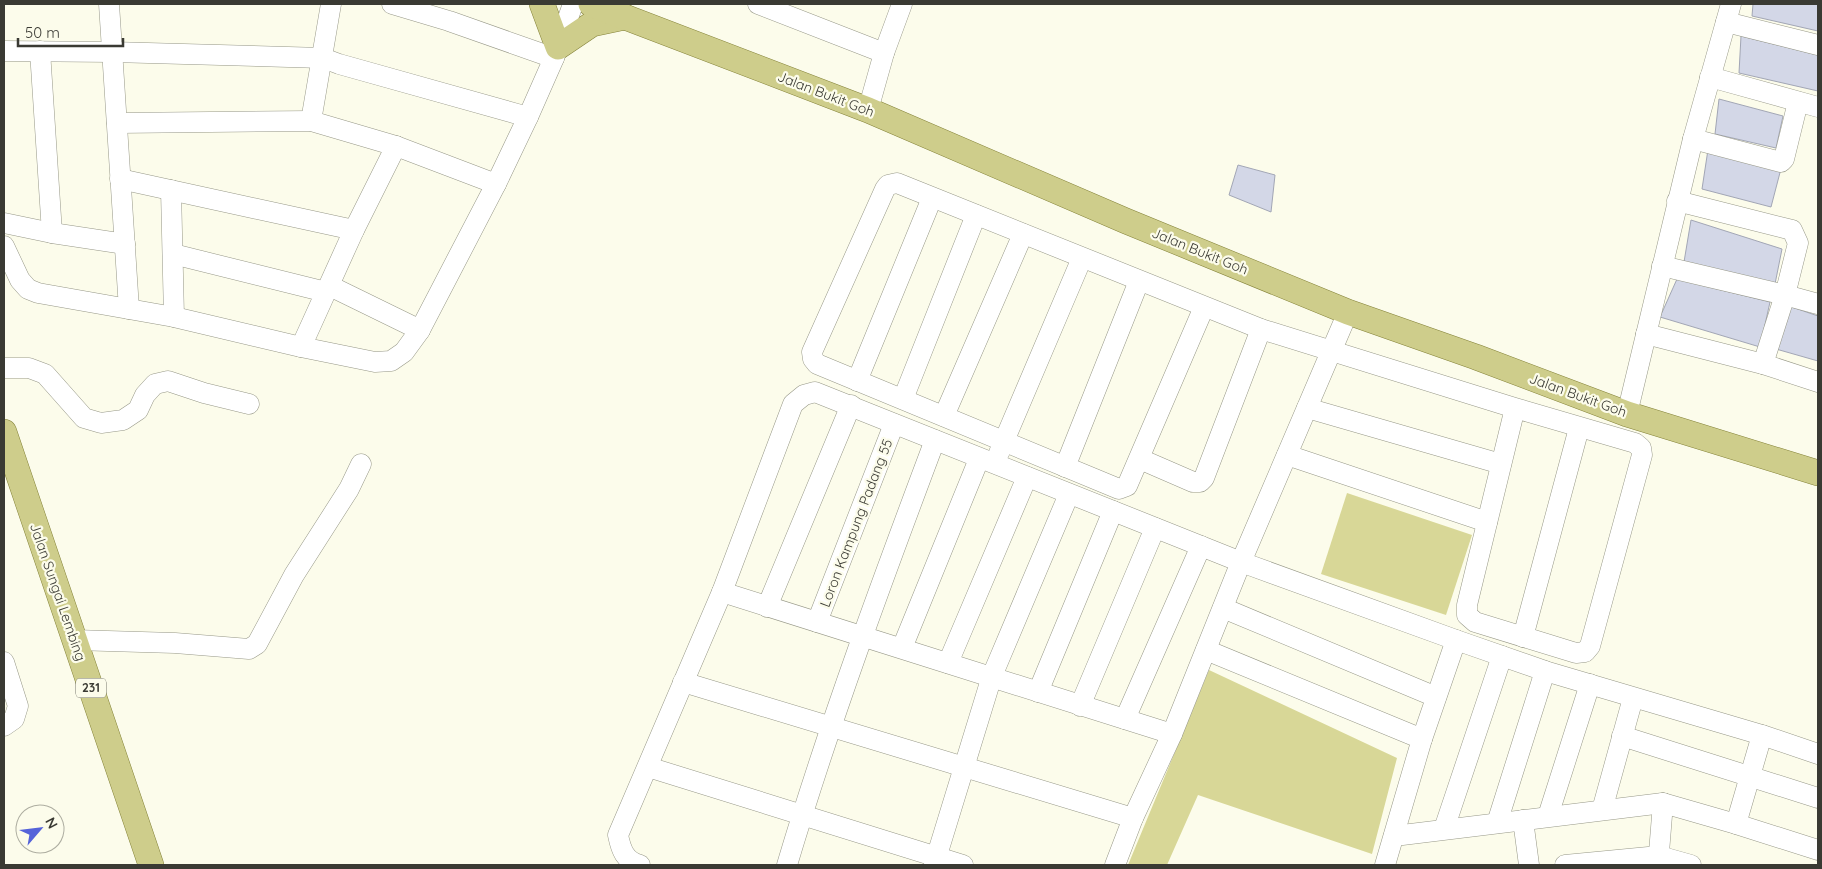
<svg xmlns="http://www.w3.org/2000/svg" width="1822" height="869" font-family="Quicksand,sans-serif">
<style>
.green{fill:#d8d797}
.building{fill:#d3d7e7;stroke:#a2a6b5}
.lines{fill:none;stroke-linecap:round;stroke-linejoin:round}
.minor-casing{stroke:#979888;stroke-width:21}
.major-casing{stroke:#85833a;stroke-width:26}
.minor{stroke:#fff;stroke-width:20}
.major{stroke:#cecd8b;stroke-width:25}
.labels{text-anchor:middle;stroke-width:4.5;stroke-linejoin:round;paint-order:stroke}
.shield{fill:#fcfceb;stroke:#74746a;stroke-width:1}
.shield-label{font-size:12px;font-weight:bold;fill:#3a3a33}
.street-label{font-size:14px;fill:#3a3a33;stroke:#fcfceb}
</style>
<rect width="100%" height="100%" fill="#fcfceb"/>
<g class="green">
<path d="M1347,493L1472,535L1446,615L1321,574Z"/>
<path d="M1209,670L1397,758L1372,854L1198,795L1167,865H1128Z"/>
</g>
<g class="building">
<path d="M1753,4H1818V31L1752,16Z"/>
<path d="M1741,36L1818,55V91L1739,73Z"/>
<path d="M1719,99L1783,116L1776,148L1715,134Z"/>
<path d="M1709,143L1783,161L1771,207L1702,189Z"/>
<path d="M1238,165L1275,175L1271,212L1229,195Z"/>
<path d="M1691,220L1782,249L1775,284L1684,262Z"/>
<path d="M1677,279L1770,302L1760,347L1660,317Z"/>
<path d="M1789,306L1818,316V361L1776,349Z"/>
</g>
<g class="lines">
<defs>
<g id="minor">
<path d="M109,4L129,309"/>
<path d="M392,4L449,21L554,58"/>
<path d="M758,4L884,53"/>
<path d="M1726,22L1818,45"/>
<path d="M4,51L112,52L323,58L339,64L528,117"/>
<path d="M40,51L52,233"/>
<path d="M1710,77L1818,107"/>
<path d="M868,110L884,53L902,4"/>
<path d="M311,121L331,4"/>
<path d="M117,123L311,121L396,146L496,184"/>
<path d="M1693,139L1781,162L1784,159L1798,102"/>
<path d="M120,179L354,230"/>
<path d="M171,190L174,317"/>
<path d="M1677,201L1792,230L1798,243L1785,295L1763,364"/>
<path d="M4,223L52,233L125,244"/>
<path d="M4,246L20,280L28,289L38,293L174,317L301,347L375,362L391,361L404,352L420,330L496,184L528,117L554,58L573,4"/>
<path d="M173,254L326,292"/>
<path d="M1662,266L1785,295L1818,304"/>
<path d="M330,286L420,330"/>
<path d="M1204,307L1127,486L1119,489L817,364L813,359L812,352L885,189L888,185L897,183L1261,329L1515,408L1635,443L1641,448L1642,455L1590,646L1585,652L1576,653L1475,622L1467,615V605L1515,408"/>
<path d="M1646,334L1763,364L1818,382"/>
<path d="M301,347L354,230L396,146"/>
<path d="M4,368H29L45,374L84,418L101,423L123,420L138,410L145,395L155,384L168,381L204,393L249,404"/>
<path d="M857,381L932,198"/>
<path d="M903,399L976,215"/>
<path d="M1307,408L1501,464"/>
<path d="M1627,414L1693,139L1731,4"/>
<path d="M944,416L1023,234"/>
<path d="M999,453L1082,258"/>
<path d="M1287,455L1487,522"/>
<path d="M1140,459L1193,482H1200L1204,478L1261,329"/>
<path d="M1065,467L1139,281"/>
<path d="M722,592L1172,734"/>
<path d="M767,607L851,405"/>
<path d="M1223,608L1436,697"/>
<path d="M817,622L894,424"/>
<path d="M1523,637L1579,428"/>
<path d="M74,640L175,643L249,649L257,644L294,575L349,489L361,464"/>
<path d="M902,648L979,459"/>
<path d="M1206,650L1422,739"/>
<path d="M4,662L18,706L14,719L4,726"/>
<path d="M948,663L1027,477"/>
<path d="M683,682L1133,818"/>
<path d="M1038,692L1113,511"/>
<path d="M1080,706L1155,528"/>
<path d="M1125,719L1201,546"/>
<path d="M1622,736L1818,798"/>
<path d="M648,767L963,865"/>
<path d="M1602,810L1633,698"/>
<path d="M1548,816L1590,684"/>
<path d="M1523,820L1529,865"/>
<path d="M1497,823L1545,671"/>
<path d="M1736,824L1762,735"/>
<path d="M1444,829L1502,656"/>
<path d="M1394,836L1663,803L1736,824L1818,850"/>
<path d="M640,865C625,861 621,850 618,835L722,592L793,404L804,395L815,392L1241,562L1456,640L1545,671L1762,735L1818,754"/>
<path d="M787,865C830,721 882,581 935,440"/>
<path d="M934,865L992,676L1069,494"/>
<path d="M1115,865L1133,818L1172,734L1241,562L1348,312"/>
<path d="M1385,865L1422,739L1456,640"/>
<path d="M1565,865L1659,856L1691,865"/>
<path d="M1658,865L1663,803"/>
</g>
<g id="major">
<path d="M542,4L558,47L592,24L625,17"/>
<path d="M591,4L868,110L1126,221L1348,312L1476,357L1627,414L1818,473"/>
<path d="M4,432L151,865"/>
</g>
</defs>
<use href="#minor" class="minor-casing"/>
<use href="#major" class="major-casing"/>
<use href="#minor" class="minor"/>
<use href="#major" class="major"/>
</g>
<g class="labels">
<rect class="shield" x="76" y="678.5" width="30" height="19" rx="4"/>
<g class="shield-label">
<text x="91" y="692">231</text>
</g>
<g class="street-label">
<text transform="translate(826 94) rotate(21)" y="5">Jalan Bukit Goh</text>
<text transform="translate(1200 251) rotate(22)" y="5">Jalan Bukit Goh</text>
<text transform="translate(1578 395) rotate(20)" y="5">Jalan Bukit Goh</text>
<text transform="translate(856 523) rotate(-69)" y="5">Loron Kampung Padang 55</text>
<text transform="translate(58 592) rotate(71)" y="5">Jalan Sungai Lembing</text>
</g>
</g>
<rect width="1822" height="869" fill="none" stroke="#3a3a33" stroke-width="10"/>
<g transform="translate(40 829) rotate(62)"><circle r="24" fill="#fcfceb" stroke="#aeaea1"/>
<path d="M0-4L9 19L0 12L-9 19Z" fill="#5563d9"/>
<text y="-8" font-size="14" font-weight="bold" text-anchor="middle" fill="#3a3a33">N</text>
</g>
<path d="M18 38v8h105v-8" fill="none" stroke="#3a3a33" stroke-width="2.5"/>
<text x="25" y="38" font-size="15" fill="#3a3a33" stroke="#fcfceb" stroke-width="4" paint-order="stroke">50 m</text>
</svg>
